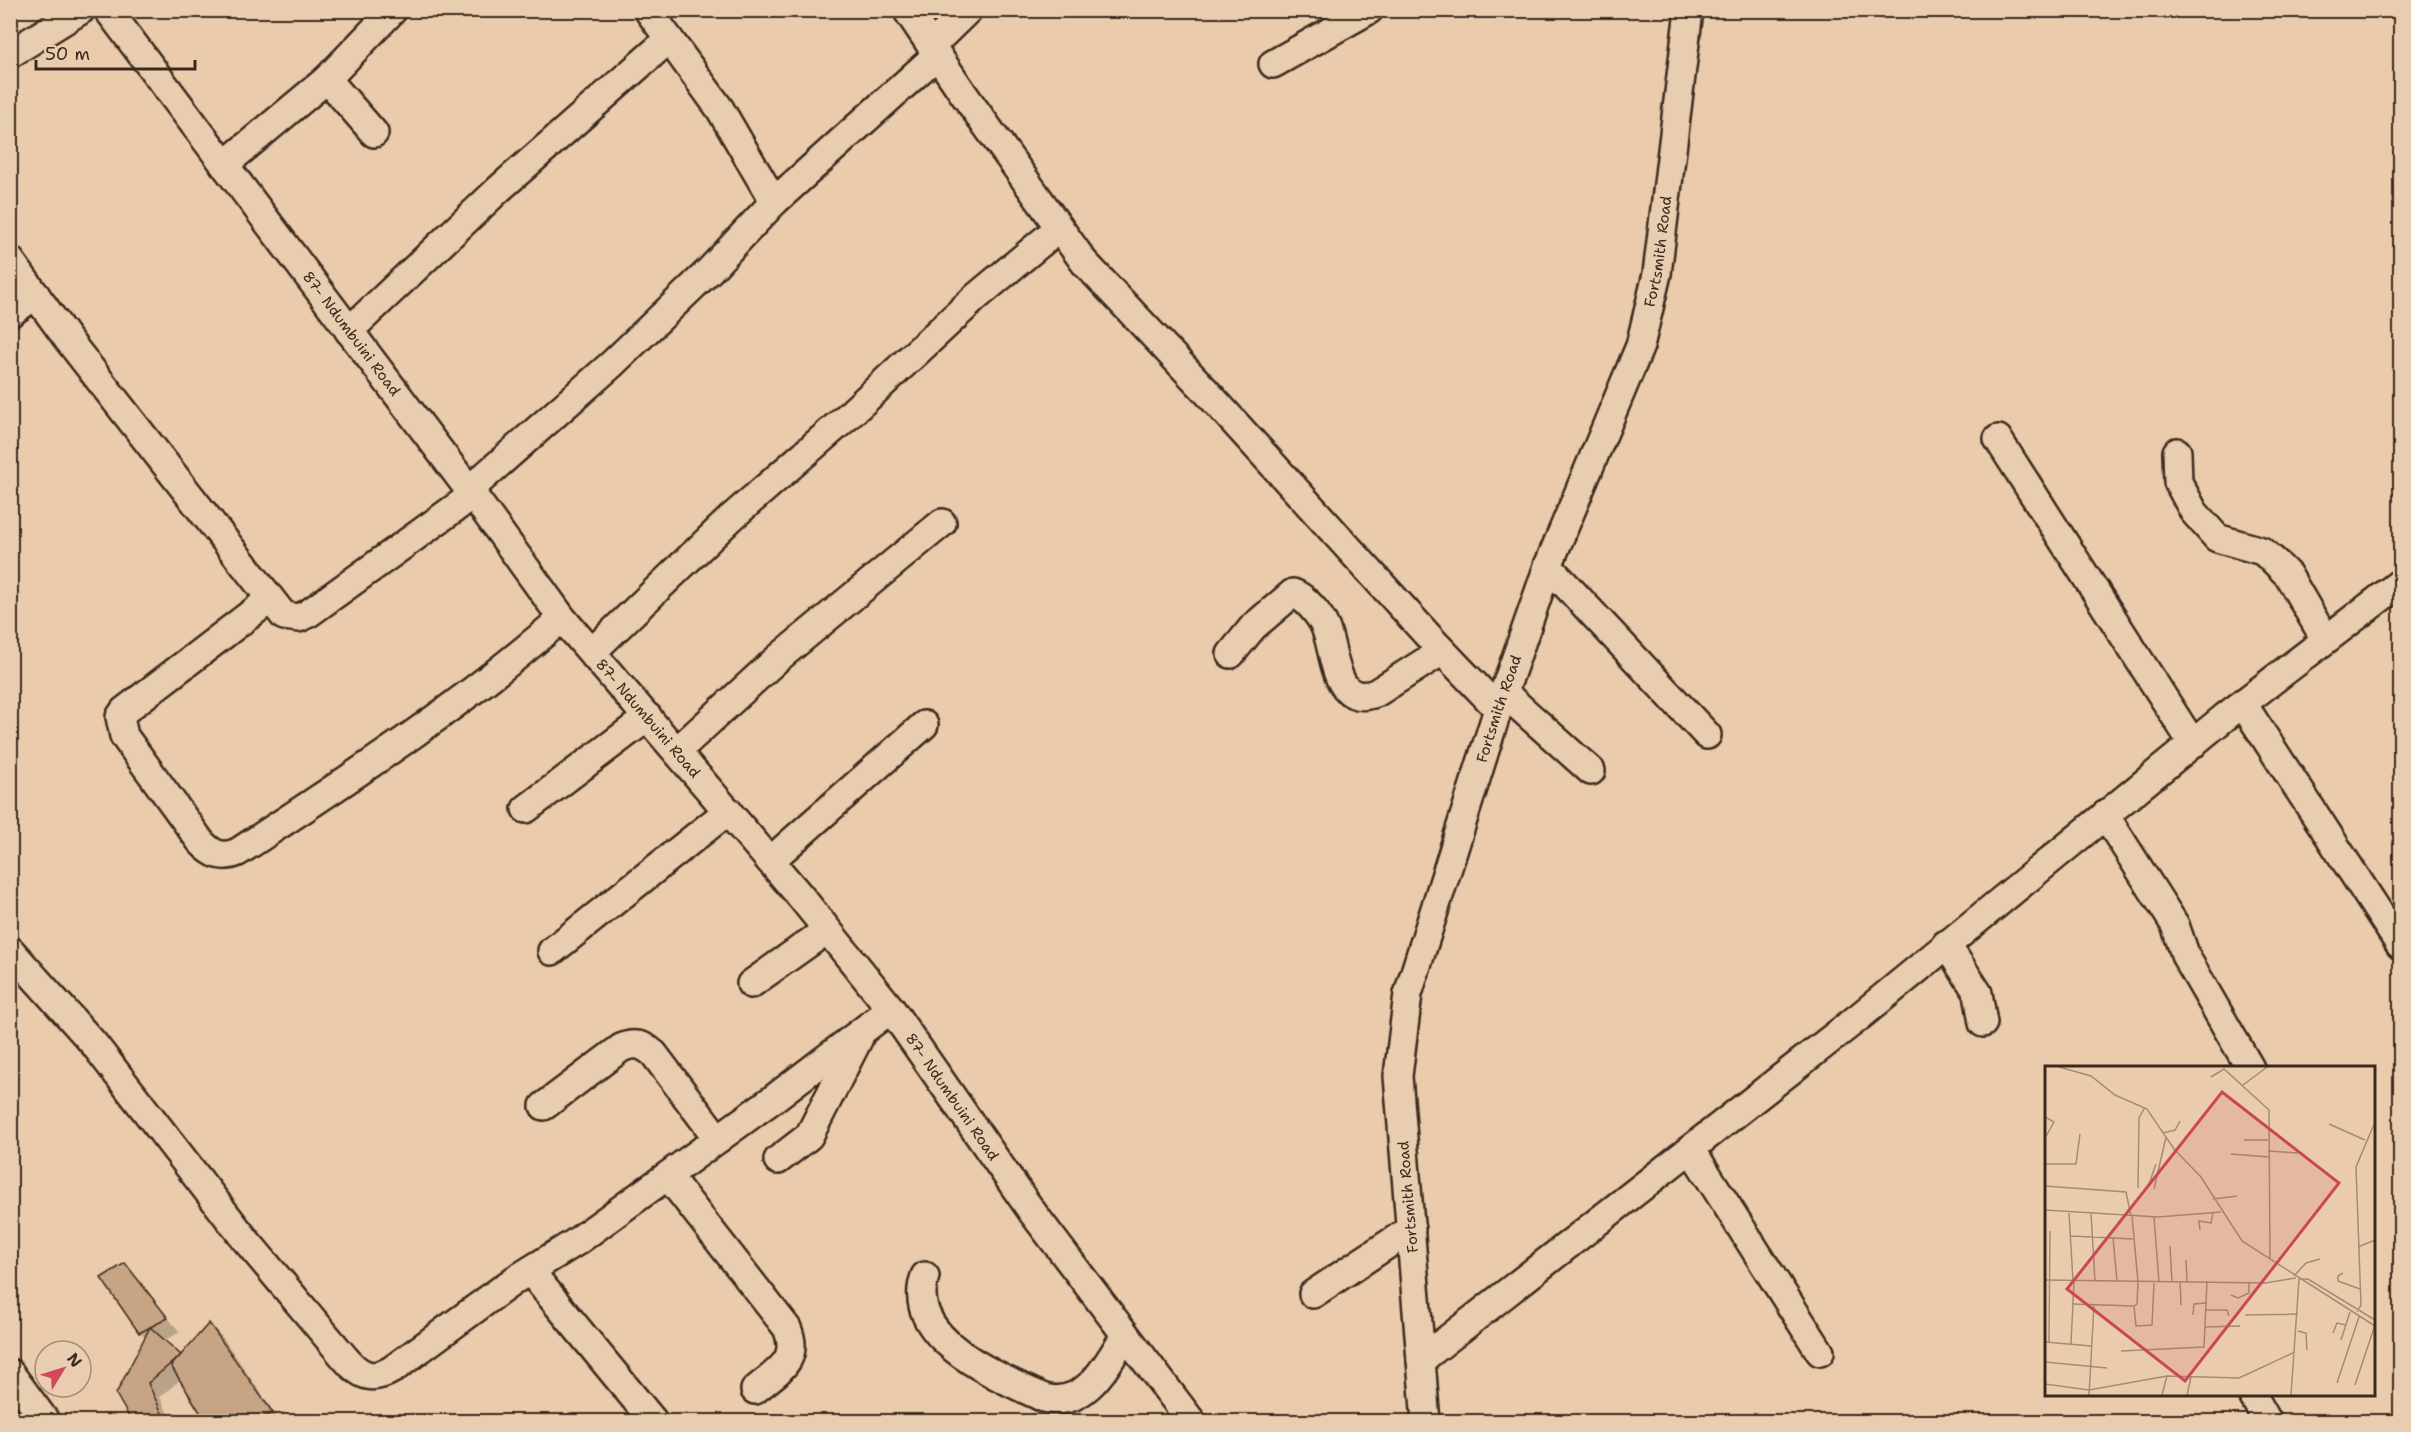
<svg xmlns="http://www.w3.org/2000/svg" width="2411" height="1432" font-family="'Shantell Sans',sans-serif">
<style>
.shadow{fill:#0003}
.building{fill:#c7a483;stroke:#3b2a1e;stroke-width:1.5}
.lines{fill:none;stroke-linecap:round;stroke-linejoin:round}
.minor-casing{stroke:#3b2a1e;stroke-width:32}
.minor{stroke:#e9cdb0;stroke-width:27}
.labels{text-anchor:middle;stroke-width:4.5;stroke-linejoin:round;paint-order:stroke}
.street-label{font-size:15px;fill:#3b2a1e;stroke:#e9cdb0}
.inset-road{fill:none;stroke:#a48b74;stroke-width:1.5}
.view{fill:#ca4758;fill-opacity:0.15;stroke:#ca4758;stroke-width:3}
.inset-edge{fill:none;stroke:#3b2a1e;stroke-width:3}
</style>
<rect width="100%" height="100%" fill="#eaccad"/>
<filter id="ink" filterUnits="userSpaceOnUse"><feTurbulence type="fractalNoise" baseFrequency=".0167" numOctaves="2"/><feDisplacementMap in="SourceGraphic" scale="12" xChannelSelector="R" yChannelSelector="G"/><feConvolveMatrix kernelMatrix="1 2 1 2 8 2 1 2 1" color-interpolation-filters="sRGB"/></filter>
<g filter="url(#ink)">
<path class="shadow" d="M124,1265L180,1332L163,1341L181,1357L210,1325L223,1338L281,1422H208L181,1379L160,1397L172,1422H134L146,1338L140,1332Z"/>
<g class="building">
<path d="M125,1263L168,1318L139,1333L101,1278Z"/>
<path d="M209,1323L273,1413L250,1422H206L171,1366Z"/>
<path d="M150,1327L181,1355L148,1383L166,1422H132L116,1394Z"/>
</g>
<g class="lines">
<defs>
<g id="minor">
<path id="s1" d="M108,10L473,495L562,618L801,897L891,1009L1033,1213L1192,1422"/>
<path d="M648,10L720,109L774,202"/>
<path d="M907,10L963,93L1084,262L1205,390L1432,640L1498,709"/>
<path d="M931,46L968,10"/>
<path d="M10,54L81,10"/>
<path d="M1273,64L1369,10"/>
<path d="M327,79L374,133"/>
<path d="M224,165L327,79L393,10"/>
<path d="M10,260L69,341L284,616L299,618L309,613L473,495"/>
<path d="M10,313L36,295"/>
<path d="M349,331L499,189L669,39"/>
<path d="M1998,439L2193,744"/>
<path d="M2177,452L2178,482L2194,512L2217,538L2262,551L2274,561L2288,575L2325,639"/>
<path d="M469,490L612,364L710,270L774,202L937,55"/>
<path d="M1548,566L1707,735"/>
<path d="M269,600L124,711L120,717L124,736L201,842C212,854 222,859 238,852C349,779 462,706 562,618"/>
<path d="M593,651L731,518L848,416L976,297L1059,228"/>
<path d="M1231,654L1253,627L1293,593C1305,597 1320,615 1325,627C1336,652 1333,708 1376,693L1442,651"/>
<path d="M1504,693L1591,771"/>
<path d="M2243,704L2400,945"/>
<path d="M677,751L776,660L942,523"/>
<path d="M526,809L648,717"/>
<path d="M2105,815L2175,925L2186,957L2250,1068"/>
<path d="M770,861L924,725"/>
<path d="M1946,944L1978,993L1983,1023"/>
<path d="M10,950L94,1044L244,1238L344,1357C359,1375 371,1382 393,1369L516,1279L576,1242L773,1099L891,1009"/>
<path d="M552,951L728,811"/>
<path d="M751,984L827,930"/>
<path d="M544,1106L621,1048C634,1042 643,1044 654,1054L718,1139"/>
<path d="M1691,1149L1820,1352"/>
<path d="M778,1160L809,1136L859,1038"/>
<path d="M668,1176L787,1328C801,1361 777,1371 755,1390"/>
<path d="M530,1271L654,1422"/>
<path d="M925,1276C903,1339 999,1377 1044,1398C1085,1409 1107,1365 1125,1335"/>
<path d="M1313,1294L1411,1229"/>
<path d="M1421,1360L1859,1017L2225,717L2400,583"/>
<path d="M10,1373L46,1422"/>
<path d="M2252,1394L2268,1422"/>
<path id="s2" d="M1426,1422L1398,1076L1408,994L1498,709L1548,566L1640,346L1657,274L1689,10"/>
</g>
</defs>
<use href="#minor" class="minor-casing"/>
<use href="#minor" class="minor"/>
</g>
</g>
<g class="labels">
<g class="street-label">
<text dy="5" stroke="none"><textPath href="#s2" startOffset="1215">Fortsmith Road</textPath></text>
<text dy="5" stroke="none"><textPath href="#s1" startOffset="405">87- Ndumbuini Road</textPath></text>
<text dy="5" stroke="none"><textPath href="#s2" startOffset="729">Fortsmith Road</textPath></text>
<text dy="5" stroke="none"><textPath href="#s1" startOffset="891">87- Ndumbuini Road</textPath></text>
<text dy="5" stroke="none"><textPath href="#s1" startOffset="1377">87- Ndumbuini Road</textPath></text>
<text transform="translate(1408 1197) rotate(-95)" y="5">Fortsmith Road</text>
</g>
</g>
<g transform="translate(2045 1066)">
<rect width="330" height="330" fill="#eaccad"/>
<path class="inset-road" d="M14,1L46,10L70,29L102,43L129,83L156,111L197,175L330,260M166,11L179,3L224,44L225,193M198,19L222,1M0,51L9,56L0,72M284,58L320,74M118,67L130,64L135,55M199,74H223M223,85L253,87M186,88L224,91M0,98H31L35,68M104,118L111,98M0,120L81,126L86,150M93,122L94,52L100,41M109,123L121,71M168,133L192,130M0,144L113,151L176,146M24,147L28,215M46,147L50,215M87,150L93,216M109,151L114,216M155,164L154,155L166,157L168,147M26,170L88,173M68,171L72,216M125,180L127,216M313,181L330,174M141,194L142,215M298,207L293,210V215L315,223M249,210L261,197L275,193M0,214L220,217L251,212M135,215L136,239M93,216L92,238L89,240L91,260L107,259L109,217M186,229L193,232L204,227V216M27,238L89,240M161,244H182L184,250M312,246L316,239L311,101L330,56M148,249L149,238L162,237M200,249L253,248M160,261L195,260M253,265L261,267L262,284M288,267L292,257L301,259M296,274L305,246M0,276L46,280M4,276L5,165M26,278L29,215M76,285L159,281L162,215M0,296L62,302M292,317L314,251M0,318L44,324L122,310L194,312L250,286M310,319L330,259M44,329L49,239M117,329L122,310M142,329L146,311M246,329L254,213H263L330,254"/>
<path class="view" d="M177,26L294,117L140,315L22,223Z"/>
<rect width="330" height="330" class="inset-edge"/>
</g>
<rect width="2411" height="1432" fill="none" stroke="#e9cdb0" stroke-width="36"/>
<rect x="18" y="18" width="2375" height="1396" fill="none" stroke="#3b2a1e" stroke-width="2" filter="url(#ink)"/>
<g transform="translate(63 1369) rotate(52)"><circle r="28" fill="#e9cdb0" stroke="#a38c76" stroke-width="1.5"/>
<path d="M0-4.5L10 22L0 15L-10 22Z" fill="#d1495b"/>
<text y="-9" font-size="16" font-weight="bold" text-anchor="middle" fill="#3b2a1e">N</text>
</g>
<path d="M36 60v9h159v-9" fill="none" stroke="#3b2a1e" stroke-width="3"/>
<text x="45" y="60" font-size="18" fill="#3b2a1e" stroke="#e9cdb0" stroke-width="4.5" paint-order="stroke">50 m</text>
</svg>
